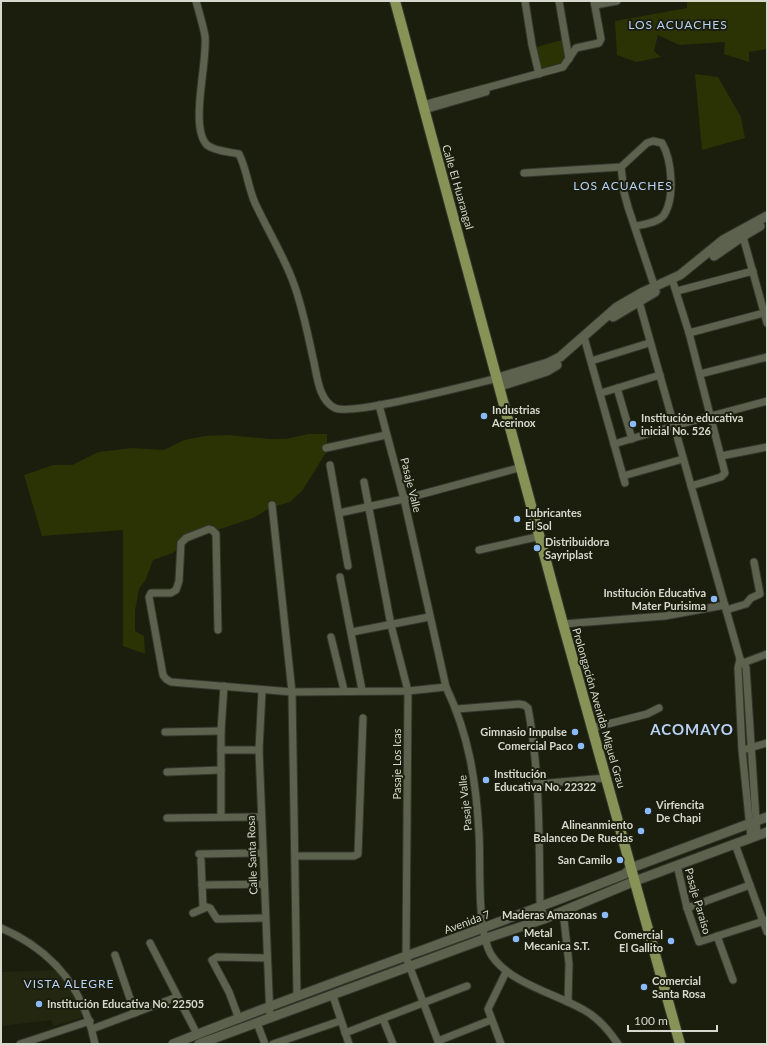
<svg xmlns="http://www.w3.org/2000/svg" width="768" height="1045" font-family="Lato,sans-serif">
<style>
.built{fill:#23270f}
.green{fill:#2b3204}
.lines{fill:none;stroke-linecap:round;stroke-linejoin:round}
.minor-casing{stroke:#34362d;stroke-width:9}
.tertiary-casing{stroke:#34362d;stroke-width:11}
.primary-casing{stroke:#34362d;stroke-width:12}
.minor{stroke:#5d624e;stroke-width:7}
.tertiary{stroke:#5d624e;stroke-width:9}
.primary{stroke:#869256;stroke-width:10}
.poi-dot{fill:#8bbafc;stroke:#1b1e0d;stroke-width:1.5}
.labels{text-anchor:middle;stroke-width:4;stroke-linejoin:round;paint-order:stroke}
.street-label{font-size:11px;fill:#d7d9ce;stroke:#1b1e0d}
.poi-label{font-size:11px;font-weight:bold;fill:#d7d9ce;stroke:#1b1e0d;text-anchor:start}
.neighbourhood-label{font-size:12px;letter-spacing:1px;fill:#b7d1f7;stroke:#1b1e0d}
.district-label{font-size:15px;font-weight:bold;letter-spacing:1px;fill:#b7d1f7;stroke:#1b1e0d}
</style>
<rect width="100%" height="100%" fill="#1b1e0d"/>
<path class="built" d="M56,970L71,991L84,1017L54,1026L51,1020L1,1026V972Z"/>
<g class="green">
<path d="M687,1H767V49L749,52V62L724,54L725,42L679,45L658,35L654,51L661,57L636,62L617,55L615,21L687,8Z"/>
<path d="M562,40L566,61L541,69L536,47Z"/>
<path d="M695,74L718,77L741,117L745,138L702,150Z"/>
<path d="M308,434H327V451L302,491L290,502L270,508L253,518L194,538L173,553L153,560L146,579L139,589L135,611V631L144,636L145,654L123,646V530L42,536L24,475L53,465H72L98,452L132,448L164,450L184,440L205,436L228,435L270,439H286Z"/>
</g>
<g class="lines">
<defs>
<g id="minor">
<path d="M196,1C199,12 203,25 205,36C208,62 189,127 207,145C214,151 230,152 239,154C247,170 248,187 255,203C267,229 282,253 292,279C302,304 307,331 313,358C317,374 318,400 335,408C352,416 473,384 498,378"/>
<path d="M525,1L532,45L539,74"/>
<path d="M559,1L569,59"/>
<path d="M595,5L617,1"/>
<path d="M423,105L563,67L576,48L599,43L601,39L594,1"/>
<path d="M424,110L486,92"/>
<path d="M621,167L624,192L628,207L656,291"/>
<path d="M524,173L621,167L647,143L653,141L662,143C672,160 675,198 664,215C658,223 644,224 636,226"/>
<path d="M742,233L767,323"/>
<path d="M672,279L689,333L725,473L721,477L691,486"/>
<path d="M677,291L753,271"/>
<path d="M638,298L740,659L746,667L757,835"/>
<path d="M689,333L764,313"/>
<path d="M584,337L625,483"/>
<path d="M591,361L649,343"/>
<path d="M700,374L767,357"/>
<path d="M617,388L632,439"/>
<path d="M601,393L660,375"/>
<path d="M379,405L404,499L446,687C469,735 476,781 479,833C481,864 476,932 492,956C510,983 556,994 584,1010C597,1017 610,1032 618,1044"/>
<path d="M614,444L674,426L767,401"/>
<path d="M326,448L386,435"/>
<path d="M721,456L767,447"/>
<path d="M330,465L348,566"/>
<path d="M623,476L683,459"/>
<path d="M364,482L391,625L408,691L406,957L439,1044"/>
<path d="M272,505L292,692L297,996"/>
<path d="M339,513L404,499L522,467"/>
<path d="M479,550L541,536"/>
<path d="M340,577L362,690"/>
<path d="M726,610L746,604L751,598L760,594L754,562"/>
<path d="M563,624L665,616L725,605"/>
<path d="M218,630L216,534L212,530L209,529L186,538L181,543L179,581L176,590L171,593H151L149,597L163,675L166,679L171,682L292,692L408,691L446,687"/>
<path d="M352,632L429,617"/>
<path d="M331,637L344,690"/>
<path d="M740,659L738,668L742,750L751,838"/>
<path d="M743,663L767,654"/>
<path d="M262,691L259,750L270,1018"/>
<path d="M457,709L519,704L524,705L528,708C540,772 539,836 540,901L544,919"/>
<path d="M592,728L647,714L659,708"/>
<path d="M165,732L221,731"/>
<path d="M746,749L767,743"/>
<path d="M221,750H259"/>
<path d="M167,772L221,770"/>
<path d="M538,784L606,778"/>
<path d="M221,816V731L224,686"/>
<path d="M167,818L261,817"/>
<path d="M735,844L767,932"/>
<path d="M199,854L263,853"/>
<path d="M296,856H354L358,854L363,718"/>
<path d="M201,860L203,907"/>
<path d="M677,865L687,908L699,942L767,920"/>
<path d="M202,885L264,884"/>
<path d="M687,908L750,885"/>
<path d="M563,911L569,964L568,1002"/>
<path d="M193,913L207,907L210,908L217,919L265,918"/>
<path d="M1,928C54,951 84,989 95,1044"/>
<path d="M717,936L733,980"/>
<path d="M150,943L197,1034"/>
<path d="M115,955L135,1013"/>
<path d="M333,996L349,1044"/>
<path d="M239,1019L229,992L212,960L217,957L267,958"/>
<path d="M383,1019L393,1044"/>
<path d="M257,1023L265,1044"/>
<path d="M92,1029L177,997"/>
<path d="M345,1033L467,986"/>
<path d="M438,1041L491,1020"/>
<path d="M20,1044L90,1021"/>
<path d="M273,1044L340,1021"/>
<path d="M501,1044L488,1009L506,972"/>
</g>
<g id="tertiary">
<path d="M714,256L743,236L760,226"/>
<path d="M613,317L655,292"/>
<path d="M498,378L548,363L560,357L617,307L643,292L680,275L723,240L767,216"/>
<path d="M500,386L547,371L557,365"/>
<path d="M173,1044C322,984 476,933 625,874L631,868L767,817"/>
<path d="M199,1044L484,939L544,919L635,881L767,832"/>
</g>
<path id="primary" d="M395,1L563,624L680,1044"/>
</defs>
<use href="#minor" class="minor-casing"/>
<use href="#tertiary" class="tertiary-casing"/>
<use href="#primary" class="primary-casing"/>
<use href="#minor" class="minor"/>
<use href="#tertiary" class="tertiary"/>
<use href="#primary" class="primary"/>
</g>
<g class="poi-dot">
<circle cx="484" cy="416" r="4"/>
<circle cx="633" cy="424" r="4"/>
<circle cx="517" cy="519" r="4"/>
<circle cx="537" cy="548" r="4"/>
<circle cx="714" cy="599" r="4"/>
<circle cx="575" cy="732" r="4"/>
<circle cx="581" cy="746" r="4"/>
<circle cx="486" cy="780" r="4"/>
<circle cx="648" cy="811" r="4"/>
<circle cx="641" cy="831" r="4"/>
<circle cx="620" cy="860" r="4"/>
<circle cx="605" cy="915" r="4"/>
<circle cx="516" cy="939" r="4"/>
<circle cx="671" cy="941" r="4"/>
<circle cx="644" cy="987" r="4"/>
<circle cx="39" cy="1004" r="4"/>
</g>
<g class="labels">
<g class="street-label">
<text transform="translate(458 187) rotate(74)" y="4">Calle El Huarangal</text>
<text transform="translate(411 485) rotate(76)" y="4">Pasaje Valle</text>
<text transform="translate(599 708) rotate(74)" y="4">Prolongación Avenida Miguel Grau</text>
<text transform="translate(397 764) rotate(-90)" y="4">Pasaje Los Icas</text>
<text transform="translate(465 803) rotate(-96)" y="4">Pasaje Valle</text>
<text transform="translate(252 855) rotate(-92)" y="4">Calle Santa Rosa</text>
<text transform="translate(698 901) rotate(74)" y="4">Pasaje Paraiso</text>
<text transform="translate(467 922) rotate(-20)" y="4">Avenida 7</text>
</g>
<g class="poi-label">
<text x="492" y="414">Industrias<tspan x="492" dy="13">Acerinox</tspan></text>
<text x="641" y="422">Institución educativa<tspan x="641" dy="13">inicial No. 526</tspan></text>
<text x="525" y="517">Lubricantes<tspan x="525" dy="13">El Sol</tspan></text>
<text x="545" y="546">Distribuidora<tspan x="545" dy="13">Sayriplast</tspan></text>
<text x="706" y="597" text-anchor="end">Institución Educativa<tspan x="706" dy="13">Mater Purisima</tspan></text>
<text x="567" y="736" text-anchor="end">Gimnasio Impulse</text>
<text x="573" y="750" text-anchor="end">Comercial Paco</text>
<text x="494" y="778">Institución<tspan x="494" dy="13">Educativa No. 22322</tspan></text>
<text x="656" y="809">Virfencita<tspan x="656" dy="13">De Chapi</tspan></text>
<text x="633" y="829" text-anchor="end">Alineanmiento<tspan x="633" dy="13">Balanceo De Ruedas</tspan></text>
<text x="612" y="864" text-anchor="end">San Camilo</text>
<text x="597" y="919" text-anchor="end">Maderas Amazonas</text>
<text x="524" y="937">Metal<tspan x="524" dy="13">Mecanica S.T.</tspan></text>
<text x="663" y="939" text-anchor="end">Comercial<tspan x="663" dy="13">El Gallito</tspan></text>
<text x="652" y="985">Comercial<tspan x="652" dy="13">Santa Rosa</tspan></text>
<text x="47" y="1008">Institución Educativa No. 22505</text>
</g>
<g class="neighbourhood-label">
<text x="678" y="29">LOS ACUACHES</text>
<text x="623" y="190">LOS ACUACHES</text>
<text x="69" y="988">VISTA ALEGRE</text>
</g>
<g class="district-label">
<text x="692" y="735">ACOMAYO</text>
</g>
</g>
<rect width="768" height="1045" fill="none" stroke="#d7d9ce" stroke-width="4"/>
<path d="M628 1025v6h89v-6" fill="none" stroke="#d7d9ce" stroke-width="2"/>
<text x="634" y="1025" font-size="12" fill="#d7d9ce" stroke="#1b1e0d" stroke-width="3" paint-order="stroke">100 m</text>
</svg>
